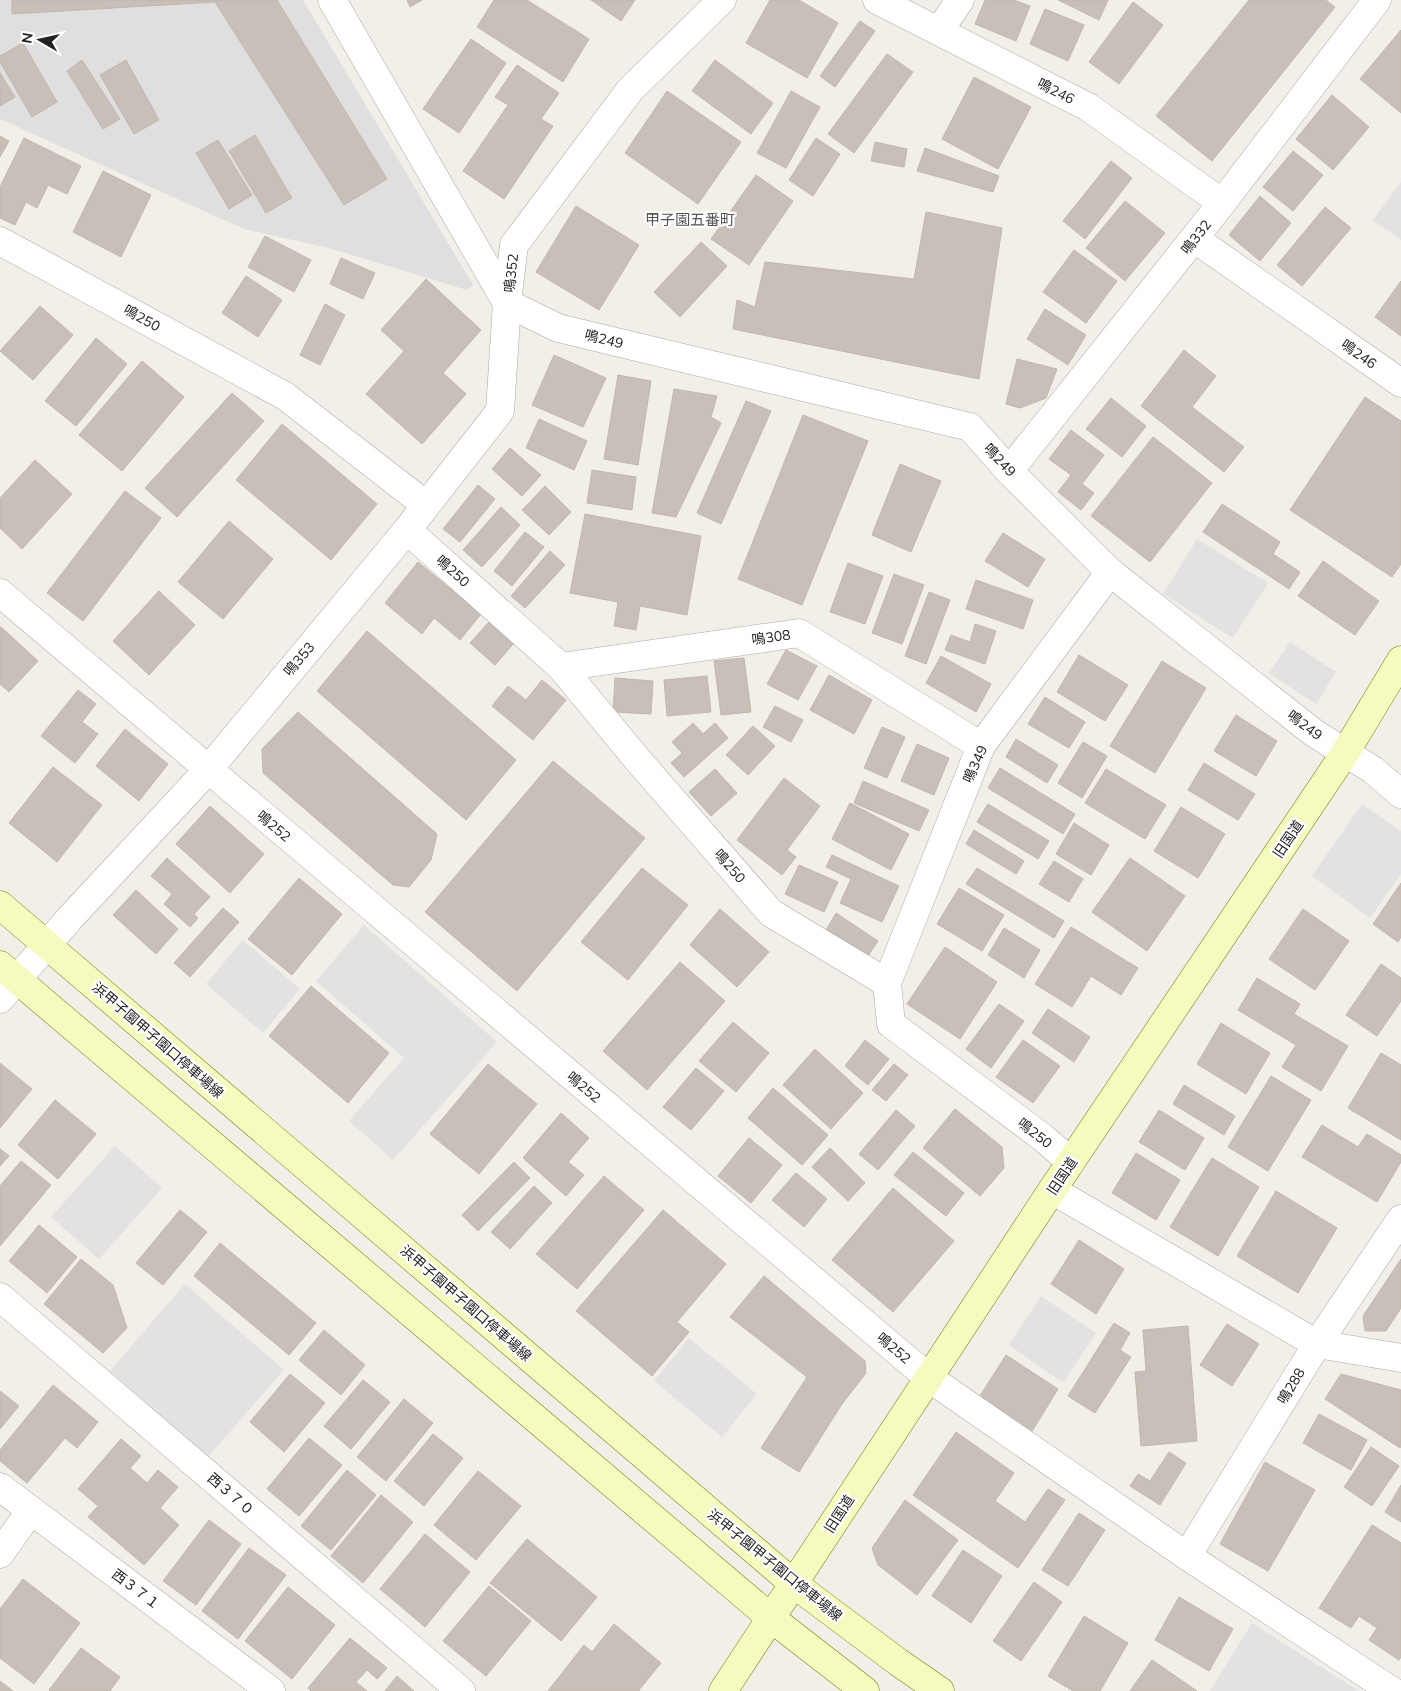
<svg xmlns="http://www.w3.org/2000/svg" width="1401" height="1691" font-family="Mulish,'Noto Sans JP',sans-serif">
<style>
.residential{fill:#e0dfdf}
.parking{fill:#e2e2e2}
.building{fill:#c7bfb8;stroke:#c4b6ab}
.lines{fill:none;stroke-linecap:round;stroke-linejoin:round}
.street-casing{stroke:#a9a9a9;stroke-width:29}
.secondary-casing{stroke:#707d05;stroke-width:29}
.street{stroke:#fff;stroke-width:28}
.secondary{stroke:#f7fabf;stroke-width:28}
.labels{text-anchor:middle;stroke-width:4.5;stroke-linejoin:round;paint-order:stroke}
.street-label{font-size:14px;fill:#222;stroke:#fff}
.neighbourhood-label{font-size:15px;fill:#555;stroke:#fff}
</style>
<rect width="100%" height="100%" fill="#f2efe9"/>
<path class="residential" d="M0,0H303L473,285L467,290L329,248L244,229L0,119Z"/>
<g class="parking">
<path d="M1401,182V240L1373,220Z"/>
<path d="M1197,539L1268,583L1233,638L1163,594Z"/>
<path d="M1290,642L1336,672L1316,704L1269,673Z"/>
<path d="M1362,804L1401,831V874L1370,918L1312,876Z"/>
<path d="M364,925L497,1042L393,1160L349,1121L404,1058L316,981Z"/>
<path d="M243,940L300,989L263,1033L206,984Z"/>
<path d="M115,1146L162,1188L99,1259L51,1217Z"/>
<path d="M185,1284L284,1370L208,1457L110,1371Z"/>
<path d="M1041,1296L1096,1333L1063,1383L1009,1345Z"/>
<path d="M689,1338L757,1394L722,1437L654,1381Z"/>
<path d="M1252,1623L1359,1691H1210Z"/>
</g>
<g class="building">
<path d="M12,0H277L387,179L344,205L215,2L12,14Z"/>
<path d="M407,0H422L410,7Z"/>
<path d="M494,0H527L589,39L563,82L477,27Z"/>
<path d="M591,0H635L621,21Z"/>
<path d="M770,0H799L838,23L807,78L746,43Z"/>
<path d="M985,0H1014L1030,6L1016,41L975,24Z"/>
<path d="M1058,0H1108L1099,20Z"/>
<path d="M1249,0H1326L1335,7L1212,161L1156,116Z"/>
<path d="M1133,2L1163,25L1119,84L1089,62Z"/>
<path d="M1045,9L1084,25L1068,61L1030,44Z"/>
<path d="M860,21L875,31L835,87L820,76Z"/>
<path d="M1401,30V113L1360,79Z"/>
<path d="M471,39L506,63L459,133L423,109Z"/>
<path d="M23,43L57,102L32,117L0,62V56Z"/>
<path d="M887,54L913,72L854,153L828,134Z"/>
<path d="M82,60L120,119L103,129L67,71Z"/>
<path d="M126,60L159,120L134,134L100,75Z"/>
<path d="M715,60L773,103L751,134L692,91Z"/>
<path d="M517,65L559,93L541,119L553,126L504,199L463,171L508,105L495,97Z"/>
<path d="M0,73L15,97L0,106Z"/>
<path d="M974,77L1031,107L998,169L942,139Z"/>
<path d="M667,91L741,142L698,204L625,153Z"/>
<path d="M791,91L820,107L786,168L757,153Z"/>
<path d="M1332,95L1369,127L1333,170L1296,139Z"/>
<path d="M255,135L292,198L266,213L229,151Z"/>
<path d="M0,136L9,141L0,157Z"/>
<path d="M24,138L81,166L67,194L48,185L37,208L26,202L15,225L0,218V187Z"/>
<path d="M816,138L840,154L813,196L789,180Z"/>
<path d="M218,140L252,195L229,209L196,153Z"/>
<path d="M875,142L907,149L904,167L871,161Z"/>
<path d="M925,148L999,176L993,192L917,171Z"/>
<path d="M1293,151L1323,175L1293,211L1263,187Z"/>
<path d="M1111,161L1132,178L1085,239L1063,221Z"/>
<path d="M103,171L151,195L121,257L73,232Z"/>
<path d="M756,175L793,201L749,265L711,239Z"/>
<path d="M1260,196L1291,223L1260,261L1229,235Z"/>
<path d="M1125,201L1165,233L1125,281L1086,248Z"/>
<path d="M576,206L639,245L599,310L536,272Z"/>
<path d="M1325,207L1351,228L1302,286L1277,265Z"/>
<path d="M926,212L1002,228L979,379L733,329L737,300L755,307L765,262L914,279Z"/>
<path d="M265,236L311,260L294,292L248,267Z"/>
<path d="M701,242L727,266L680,317L654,292Z"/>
<path d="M1074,250L1117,281L1086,323L1043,292Z"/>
<path d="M341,258L375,273L363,299L330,284Z"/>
<path d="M246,276L282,300L258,337L222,313Z"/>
<path d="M426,279L481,330L443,373L466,394L422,444L366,394L404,351L381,330Z"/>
<path d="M1401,281V336L1375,317Z"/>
<path d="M325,304L345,315L320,365L300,355Z"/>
<path d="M40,306L73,335L33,380L0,351Z"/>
<path d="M1045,309L1086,335L1068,365L1027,339Z"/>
<path d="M96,338L127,364L76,426L45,401Z"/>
<path d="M1184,350L1216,376L1192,407L1244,447L1224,472L1141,406Z"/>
<path d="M554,355L606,378L583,427L532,405Z"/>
<path d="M1017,359L1057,369L1046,398L1020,408L1006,404Z"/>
<path d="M142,361L184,397L122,471L79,435Z"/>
<path d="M618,375L651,381L638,465L604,459Z"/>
<path d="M674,389L717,396L711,417L721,423L676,517L652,513Z"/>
<path d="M232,393L264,421L177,517L145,488Z"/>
<path d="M1365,397L1401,421V564L1392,577L1290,510Z"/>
<path d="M1111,398L1146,426L1122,457L1086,429Z"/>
<path d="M746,401L771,411L721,524L697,513Z"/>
<path d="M803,415L868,441L802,605L738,579Z"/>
<path d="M539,419L587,441L574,470L526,448Z"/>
<path d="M282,424L377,504L331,560L236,480Z"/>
<path d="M1071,430L1104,455L1082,484L1094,493L1081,510L1058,492L1071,475L1049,459Z"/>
<path d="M1153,437L1212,483L1150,562L1091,516Z"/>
<path d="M510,448L541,475L522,496L492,469Z"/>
<path d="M35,460L72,494L22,549L0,528V498Z"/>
<path d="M900,464L941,481L911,552L872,535Z"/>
<path d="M592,470L636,477L632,510L587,503Z"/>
<path d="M478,485L495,499L460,542L443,529Z"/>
<path d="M545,486L571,512L549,535L522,510Z"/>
<path d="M125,491L161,518L83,621L47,593Z"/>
<path d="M1222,504L1280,542L1273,554L1300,572L1289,589L1203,532Z"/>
<path d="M501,507L520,525L482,567L463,550Z"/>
<path d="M585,514L701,536L687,615L640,606L636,630L614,626L618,602L570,593Z"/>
<path d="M229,521L273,559L223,619L178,582Z"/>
<path d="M525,532L544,547L512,586L494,571Z"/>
<path d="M1003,533L1045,559L1028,587L985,561Z"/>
<path d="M550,551L565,565L525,608L511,596Z"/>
<path d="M1323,561L1379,601L1355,635L1298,596Z"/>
<path d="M418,562L481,614L460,640L434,618L422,634L385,603Z"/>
<path d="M848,563L883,576L865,624L830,612Z"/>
<path d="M894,574L924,585L902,644L872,633Z"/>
<path d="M976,580L1033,600L1023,629L966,609Z"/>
<path d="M159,591L195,625L149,675L113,641Z"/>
<path d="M929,592L950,600L926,664L905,656Z"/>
<path d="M489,622L514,643L495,665L470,643Z"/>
<path d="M975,624L996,631L985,664L945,650L951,635L970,642Z"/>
<path d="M0,627H1L38,661L9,692L0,684Z"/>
<path d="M367,631L516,760L466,820L317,691Z"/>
<path d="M786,650L817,666L798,700L767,684Z"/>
<path d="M1079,655L1128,685L1105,721L1057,692Z"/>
<path d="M941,656L991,684L976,712L926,683Z"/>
<path d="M744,658L751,712L721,715L714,661Z"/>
<path d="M1162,661L1206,688L1155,773L1110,746Z"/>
<path d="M829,675L872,700L854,734L810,710Z"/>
<path d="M707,676L711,712L667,716L664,680Z"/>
<path d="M615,678L653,681L651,714L613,712Z"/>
<path d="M542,680L566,700L533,740L492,706L508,686L526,700Z"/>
<path d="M78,690L96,704L82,722L98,734L75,763L41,736Z"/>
<path d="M1045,697L1085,722L1069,748L1028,724Z"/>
<path d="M775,706L803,720L791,742L763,727Z"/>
<path d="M298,712L437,834L431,860L409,887L393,885L263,773L262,749Z"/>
<path d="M1236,715L1277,741L1256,776L1214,751Z"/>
<path d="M693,723L703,734L715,723L728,738L684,777L671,763L682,753L672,742Z"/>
<path d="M753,726L775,746L748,775L726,755Z"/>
<path d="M882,727L905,737L887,778L864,768Z"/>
<path d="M125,729L168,764L139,801L96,766Z"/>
<path d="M1016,739L1058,765L1047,783L1006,757Z"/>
<path d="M1083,742L1107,756L1082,798L1058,783Z"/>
<path d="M917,744L949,758L934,795L901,781Z"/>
<path d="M553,761L645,838L517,991L425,912Z"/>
<path d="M1204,763L1255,794L1238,820L1188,790Z"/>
<path d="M53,767L102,805L57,862L9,823Z"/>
<path d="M1000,768L1075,814L1063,834L988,788Z"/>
<path d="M715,769L737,793L711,816L689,792Z"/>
<path d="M1106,769L1166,805L1145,839L1085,803Z"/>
<path d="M784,778L820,806L787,850L796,857L782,875L737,840Z"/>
<path d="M863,781L929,810L919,831L854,803Z"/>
<path d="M850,803L909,834L891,870L832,839Z"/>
<path d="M988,804L1049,841L1038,859L977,822Z"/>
<path d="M210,806L264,854L230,893L176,844Z"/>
<path d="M1181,807L1225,834L1198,878L1154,851Z"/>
<path d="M1074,823L1109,845L1091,875L1056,854Z"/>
<path d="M974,830L1024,861L1016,874L966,844Z"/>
<path d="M832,855L899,886L882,922L840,903L851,879L826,867Z"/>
<path d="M167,858L210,897L194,914L198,918L190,927L164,904L172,894L151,876Z"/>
<path d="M1130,858L1185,896L1147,951L1092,912Z"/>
<path d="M1054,861L1083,879L1069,902L1039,884Z"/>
<path d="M799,865L838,882L824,912L785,894Z"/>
<path d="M642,868L688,905L628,980L581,942Z"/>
<path d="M977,868L1064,921L1054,938L966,884Z"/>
<path d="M299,878L342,914L292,975L248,939Z"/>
<path d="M1401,883V937L1398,942L1373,924Z"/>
<path d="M959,888L1004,915L982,951L937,924Z"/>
<path d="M136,890L178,929L156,954L113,915Z"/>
<path d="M223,908L239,922L190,977L174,963Z"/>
<path d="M720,909L769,952L737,987L690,945Z"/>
<path d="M1303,909L1349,941L1315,990L1269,959Z"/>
<path d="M836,913L878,941L868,956L826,930Z"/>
<path d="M1071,927L1138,968L1121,995L1091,976L1072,1007L1035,984Z"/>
<path d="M1004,928L1040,950L1024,978L988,955Z"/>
<path d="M945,947L997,982L960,1039L907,1004Z"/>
<path d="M680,962L725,1001L647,1090L603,1051Z"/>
<path d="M1381,964L1401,978V1001L1377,1036L1346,1015Z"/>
<path d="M1257,978L1300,1004L1294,1014L1348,1046L1321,1091L1282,1067L1296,1045L1238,1010Z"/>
<path d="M311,986L389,1053L348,1103L269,1036Z"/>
<path d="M999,1004L1024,1021L991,1068L966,1049Z"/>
<path d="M1048,1009L1090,1037L1074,1062L1032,1033Z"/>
<path d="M733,1022L769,1053L736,1092L699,1061Z"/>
<path d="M1221,1023L1270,1053L1246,1094L1197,1064Z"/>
<path d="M865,1040L889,1059L868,1085L845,1066Z"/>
<path d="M1023,1040L1060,1066L1033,1103L996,1077Z"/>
<path d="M815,1049L863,1093L831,1129L783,1085Z"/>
<path d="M1381,1053L1401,1065V1140L1348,1108Z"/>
<path d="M0,1063L32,1089L0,1128Z"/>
<path d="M488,1064L537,1104L479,1174L430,1134Z"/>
<path d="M894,1064L908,1075L886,1101L872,1090Z"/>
<path d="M696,1068L724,1091L691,1130L663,1107Z"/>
<path d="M1271,1076L1311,1100L1268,1171L1228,1147Z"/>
<path d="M1184,1085L1235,1116L1224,1135L1173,1104Z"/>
<path d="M773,1088L828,1135L802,1165L748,1118Z"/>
<path d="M55,1100L96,1134L58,1179L18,1145Z"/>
<path d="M955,1109L1002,1147L1004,1168L980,1196L923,1148Z"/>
<path d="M896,1110L915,1126L878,1170L859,1154Z"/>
<path d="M1159,1110L1204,1138L1185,1170L1139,1142Z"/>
<path d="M561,1113L589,1138L568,1162L584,1175L566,1196L523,1158Z"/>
<path d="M1322,1125L1358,1147L1367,1134L1401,1155V1162L1377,1202L1302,1157Z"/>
<path d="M749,1138L782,1165L751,1203L718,1176Z"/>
<path d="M830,1148L865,1183L848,1201L812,1167Z"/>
<path d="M0,1149L9,1156L0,1166Z"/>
<path d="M913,1152L964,1193L946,1216L894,1175Z"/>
<path d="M1136,1153L1180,1180L1156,1220L1112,1193Z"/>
<path d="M1212,1158L1259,1187L1218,1256L1170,1227Z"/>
<path d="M21,1161L51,1185L0,1246V1186Z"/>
<path d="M514,1162L530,1178L478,1231L462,1215Z"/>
<path d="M796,1173L827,1199L804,1227L772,1200Z"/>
<path d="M604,1176L644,1210L577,1289L536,1254Z"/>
<path d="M534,1186L552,1203L510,1249L491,1232Z"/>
<path d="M893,1188L954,1241L893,1312L832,1260Z"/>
<path d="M1276,1191L1337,1228L1298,1293L1237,1256Z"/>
<path d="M180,1210L207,1232L163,1285L136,1263Z"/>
<path d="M663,1210L726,1264L677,1322L689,1332L652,1376L576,1311Z"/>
<path d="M39,1225L77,1257L47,1293L9,1261Z"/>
<path d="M1079,1240L1124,1269L1096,1314L1051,1284Z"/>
<path d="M220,1243L316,1323L289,1355L194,1276Z"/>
<path d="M81,1259L113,1285L127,1328L103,1353L44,1304Z"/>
<path d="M1401,1259V1308L1386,1331H1365L1363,1316Z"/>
<path d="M764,1276L865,1361L866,1373L842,1404L799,1472L761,1448L807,1377L730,1317Z"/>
<path d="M1114,1323L1130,1333L1120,1350L1131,1357L1095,1413L1068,1396Z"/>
<path d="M1227,1324L1259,1344L1232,1386L1200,1365Z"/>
<path d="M1188,1326L1197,1441L1141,1446L1135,1372L1146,1371L1143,1330Z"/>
<path d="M324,1330L365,1365L341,1395L299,1360Z"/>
<path d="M1006,1355L1058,1389L1031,1433L978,1399Z"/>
<path d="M290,1374L325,1403L284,1452L250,1422Z"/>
<path d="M1341,1374L1401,1390V1446L1400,1448L1325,1399Z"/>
<path d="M363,1380L390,1402L351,1449L324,1426Z"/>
<path d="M53,1385L98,1422L77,1448L65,1438L27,1483L0,1461V1450Z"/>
<path d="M0,1391L19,1406L0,1429Z"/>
<path d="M404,1399L433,1423L386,1481L357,1457Z"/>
<path d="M1319,1414L1367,1440L1351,1470L1303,1443Z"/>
<path d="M956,1432L1014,1473L995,1501L1025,1522L1048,1489L1065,1500L1018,1568L913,1495Z"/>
<path d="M433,1434L463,1458L424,1506L394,1481Z"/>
<path d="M309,1438L342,1465L299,1516L267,1489Z"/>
<path d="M121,1439L141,1456L130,1468L147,1483L158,1470L178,1487L160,1508L179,1525L144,1565L88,1517L98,1506L78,1489Z"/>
<path d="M1371,1447L1399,1466L1372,1506L1344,1487Z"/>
<path d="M1169,1452L1186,1463L1160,1505L1130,1486L1138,1474L1150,1481Z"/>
<path d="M1265,1462L1315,1490L1268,1571L1220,1544Z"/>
<path d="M347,1470L376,1495L331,1550L301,1526Z"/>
<path d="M478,1471L521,1506L476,1560L434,1525Z"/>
<path d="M1401,1485V1522L1385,1512Z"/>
<path d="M381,1495L413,1522L363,1583L331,1556Z"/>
<path d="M905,1500L958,1540L917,1595L878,1565L872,1548Z"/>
<path d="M1079,1513L1105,1530L1068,1586L1042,1570Z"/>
<path d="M209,1520L241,1544L196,1605L163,1581Z"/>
<path d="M1372,1525L1401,1543V1657L1399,1660L1369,1640L1377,1628L1359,1616L1351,1628L1319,1608Z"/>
<path d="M425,1534L470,1572L425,1627L380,1589Z"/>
<path d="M527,1539L597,1597L561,1641L490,1583Z"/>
<path d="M249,1548L286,1575L238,1639L202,1611Z"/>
<path d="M963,1550L1002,1576L971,1623L932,1596Z"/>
<path d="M23,1579L80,1623L34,1684L0,1658V1609Z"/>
<path d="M1034,1582L1062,1602L1021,1661L993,1641Z"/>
<path d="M489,1586L531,1621L486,1676L443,1641Z"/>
<path d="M288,1587L335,1625L292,1679L245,1641Z"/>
<path d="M1179,1597L1233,1629L1209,1671L1155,1640Z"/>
<path d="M1084,1616L1128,1643L1100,1691H1073L1048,1676Z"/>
<path d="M614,1624L661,1663L639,1690L640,1691H548L584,1645L592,1652Z"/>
<path d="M350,1638L387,1668L377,1679L367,1670L356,1682L367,1691H311L308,1688Z"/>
<path d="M81,1648L120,1677L110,1691H50L49,1690Z"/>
<path d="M1152,1660L1197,1691H1130Z"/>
<path d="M397,1676L414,1691H385Z"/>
<path d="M0,1681L13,1691H0Z"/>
</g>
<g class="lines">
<defs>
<g id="street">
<path d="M332,0L507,303"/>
<path d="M877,0L1088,107L1222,203"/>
<path d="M939,31L960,0"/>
<path d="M1195,239L1401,383"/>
<path d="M0,241L285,396L426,505"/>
<path d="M507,303L558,328L970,427L1009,471L1110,572L1314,733L1373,770L1401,794"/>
<path d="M1009,471L1222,203L1377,0"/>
<path d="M407,530L561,667L637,759L771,913L887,983L891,1024L1042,1137L1071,1162"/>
<path d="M0,593L929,1378L1187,1556L1392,1691"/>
<path d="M561,667L799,633L981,746"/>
<path d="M887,983L981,746L1110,572"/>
<path d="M0,999L70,918L208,770L407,530L500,411L507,303L514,245L630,90L722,0"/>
<path d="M1052,1190L1317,1344L1401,1358"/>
<path d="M0,1297L461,1691"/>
<path d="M0,1487L271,1691"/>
<path d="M0,1554L31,1510"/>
<path d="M1187,1556L1317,1344L1401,1219"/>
</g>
<g id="secondary">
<path d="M0,905L794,1584L898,1662L940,1691"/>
<path d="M0,965L771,1618L865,1691"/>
<path d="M723,1691L1052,1190L1345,753L1401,660"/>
</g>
</defs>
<use href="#street" class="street-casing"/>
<use href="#secondary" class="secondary-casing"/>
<use href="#street" class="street"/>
<use href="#secondary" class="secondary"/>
</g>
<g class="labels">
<g class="street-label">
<text transform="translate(1056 91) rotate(27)" y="5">鳴246</text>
<text transform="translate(1196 237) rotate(-52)" y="5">鳴332</text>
<text transform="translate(511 273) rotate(-84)" y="5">鳴352</text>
<text transform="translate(142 318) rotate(29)" y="5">鳴250</text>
<text transform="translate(604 339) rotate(14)" y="5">鳴249</text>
<text transform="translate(1359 354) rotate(35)" y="5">鳴246</text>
<text transform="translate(1000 460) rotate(47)" y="5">鳴249</text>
<text transform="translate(453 571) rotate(42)" y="5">鳴250</text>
<text transform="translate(771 637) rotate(-8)" y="5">鳴308</text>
<text transform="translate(299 659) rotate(-50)" y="5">鳴353</text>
<text transform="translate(1305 725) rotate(37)" y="5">鳴249</text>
<text transform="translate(975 764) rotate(-66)" y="5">鳴349</text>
<text transform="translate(274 826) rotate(40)" y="5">鳴252</text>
<text transform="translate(1288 839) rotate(-56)" y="5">旧国道</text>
<text transform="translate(730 866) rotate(49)" y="5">鳴250</text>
<text transform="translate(158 1040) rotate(41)" y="5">浜甲子園甲子園口停車場線</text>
<text transform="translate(584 1087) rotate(40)" y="5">鳴252</text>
<text transform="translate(1035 1133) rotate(38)" y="5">鳴250</text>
<text transform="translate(1062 1176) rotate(-56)" y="5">旧国道</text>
<text transform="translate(466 1303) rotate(41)" y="5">浜甲子園甲子園口停車場線</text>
<text transform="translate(894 1348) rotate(40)" y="5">鳴252</text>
<text transform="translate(1291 1386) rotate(-59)" y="5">鳴288</text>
<text transform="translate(231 1494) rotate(41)" y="5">西３７０</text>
<text transform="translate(839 1514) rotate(-57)" y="5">旧国道</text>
<text transform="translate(775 1565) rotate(39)" y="5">浜甲子園甲子園口停車場線</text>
<text transform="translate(136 1589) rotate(37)" y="5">西３７１</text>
</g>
<g class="neighbourhood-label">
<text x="690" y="225">甲子園五番町</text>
</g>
</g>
<g transform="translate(40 40) rotate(279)" stroke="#ffffff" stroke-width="4" paint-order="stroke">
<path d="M0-4L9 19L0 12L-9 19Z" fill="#222222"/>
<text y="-8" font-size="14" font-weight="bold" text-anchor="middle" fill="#222222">N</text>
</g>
</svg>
